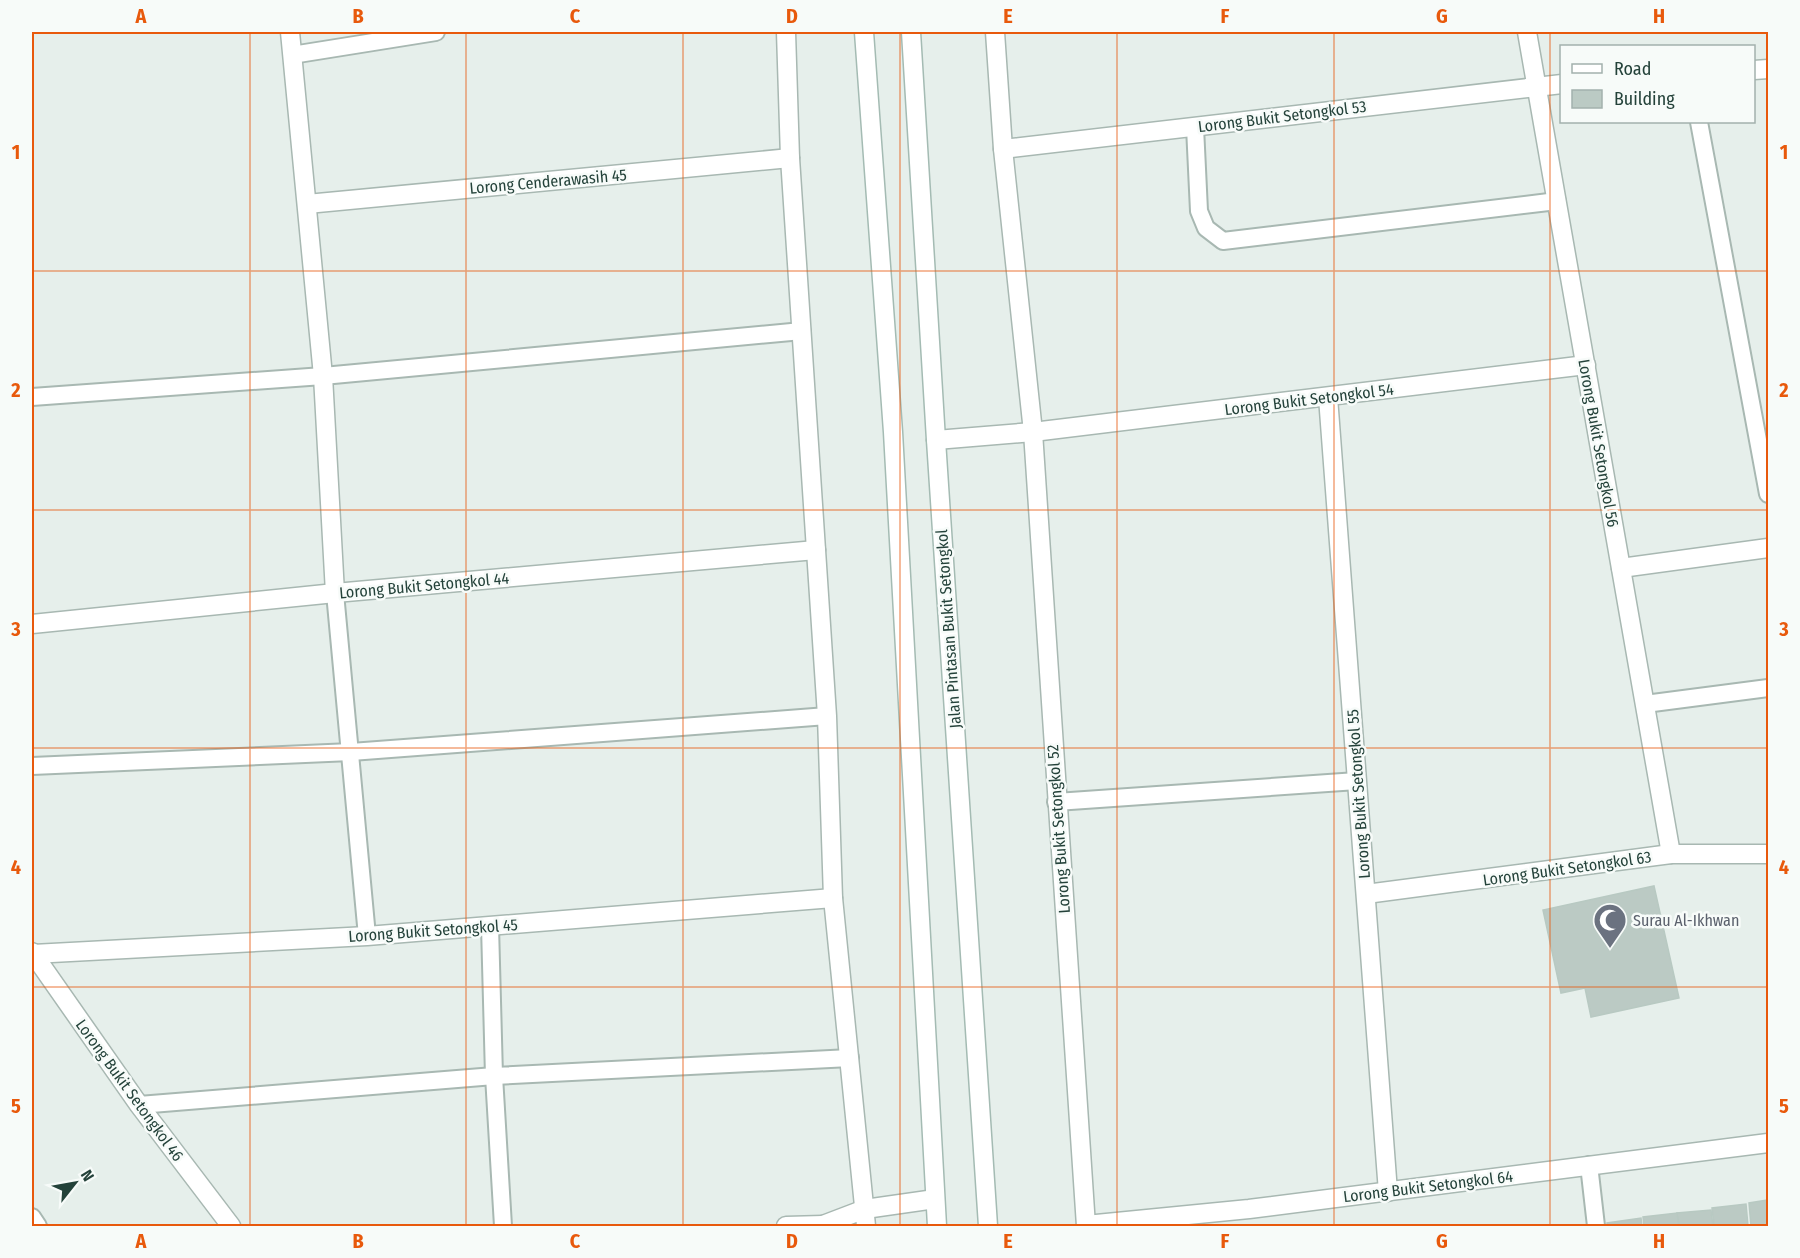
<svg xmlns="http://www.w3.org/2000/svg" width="1800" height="1258" font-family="'Fira Sans Condensed',sans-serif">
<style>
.building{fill:#bbcac4;stroke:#b8c9c2;stroke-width:1.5}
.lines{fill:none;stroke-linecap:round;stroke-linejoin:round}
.lane-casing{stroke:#a8b8b2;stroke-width:20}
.street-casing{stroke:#a8b8b2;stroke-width:21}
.secondary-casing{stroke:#a4bbb3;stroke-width:21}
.lane{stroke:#fff;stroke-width:16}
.street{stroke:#fff;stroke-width:18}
.secondary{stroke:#fff;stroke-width:18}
.grid{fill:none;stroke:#e8590c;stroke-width:1.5;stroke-opacity:0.55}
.labels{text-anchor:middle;stroke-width:5;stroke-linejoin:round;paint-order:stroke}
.street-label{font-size:16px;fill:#24423a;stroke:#f7fbf9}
.worship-label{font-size:16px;fill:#5b616d;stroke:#f7fbf9;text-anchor:start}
.neatline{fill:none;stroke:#e8590c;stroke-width:2}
.grid-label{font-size:20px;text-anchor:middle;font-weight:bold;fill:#e8590c}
</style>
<rect width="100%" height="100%" fill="#e6efeb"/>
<g class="building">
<path d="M1654,886L1679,998L1591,1017L1585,988L1561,993L1543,910Z"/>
<path d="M1768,1200V1226H1751L1749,1203Z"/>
<path d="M1746,1204L1748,1226H1714L1712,1208Z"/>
<path d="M1711,1210L1713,1226H1679L1677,1213Z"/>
<path d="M1677,1213L1679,1226H1644L1643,1217Z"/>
<path d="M1641,1218L1642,1226H1607V1223Z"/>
</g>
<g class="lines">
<defs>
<g id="lane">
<path d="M292,55L436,32"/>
<path d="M1699,122L1768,494"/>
<path d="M1195,127L1199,211L1206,228L1223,241L1557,201"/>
<path d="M32,397L323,376L802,331"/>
<path d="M335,593L367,936"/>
<path d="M1645,704L1768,688"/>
<path d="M32,766L351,752L827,716"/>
<path d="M1056,802L1357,781"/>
<path d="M490,926L494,1076L503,1226"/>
<path d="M139,1105L494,1076L850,1058"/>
<path d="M1589,1165L1596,1226"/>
<path d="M32,1217L38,1226"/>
</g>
<g id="street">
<path d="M290,32L323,376L335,593"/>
<path d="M786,32L790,158L827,716L833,898L866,1226"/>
<path d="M995,32L1003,149L1033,432L1086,1226"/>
<path d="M1527,32L1671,854"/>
<path d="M1754,70L1768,69"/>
<path d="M1003,149L1562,84"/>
<path d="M307,204L790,158"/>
<path d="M1328,397L1388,1192"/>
<path d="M936,440L1033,432L1586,365"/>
<path d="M1621,568L1768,548"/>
<path d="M32,624L335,593L816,550"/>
<path d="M1366,894L1671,854H1768"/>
<path d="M32,952L139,1105L231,1226"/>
<path d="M33,954L367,936L833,898"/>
<path d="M1086,1225L1249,1209L1768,1143"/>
<path d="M786,1226L823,1225"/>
<path d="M827,1226L823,1225L865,1209L935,1199"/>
</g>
<g id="secondary">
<path d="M864,32L893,432L937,1226"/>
<path d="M911,32L936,440L988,1226"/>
</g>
</defs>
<use href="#lane" class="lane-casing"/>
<use href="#street" class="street-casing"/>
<use href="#secondary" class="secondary-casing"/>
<use href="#lane" class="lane"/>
<use href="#street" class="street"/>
<use href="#secondary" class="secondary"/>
</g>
<path class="grid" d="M250,32V1226M466,32V1226M683,32V1226M900,32V1226M1117,32V1226M1334,32V1226M1550,32V1226M32,271H1768M32,510H1768M32,748H1768M32,987H1768"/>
<defs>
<symbol id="mosque-pin" viewBox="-11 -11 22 30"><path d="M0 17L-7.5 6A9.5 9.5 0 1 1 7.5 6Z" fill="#6b7280" stroke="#f7fbf9"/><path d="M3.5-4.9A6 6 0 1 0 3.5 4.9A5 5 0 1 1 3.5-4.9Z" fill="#fff"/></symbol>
</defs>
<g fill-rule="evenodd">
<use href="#mosque-pin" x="1591" y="901" width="38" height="52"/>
</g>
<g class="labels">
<g class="street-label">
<text transform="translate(1282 116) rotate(-7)" y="6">Lorong Bukit Setongkol 53</text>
<text transform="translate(548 181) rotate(-5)" y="6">Lorong Cenderawasih 45</text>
<text transform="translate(1309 399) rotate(-7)" y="6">Lorong Bukit Setongkol 54</text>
<text transform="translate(1599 443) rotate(80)" y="6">Lorong Bukit Setongkol 56</text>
<text transform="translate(424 585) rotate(-5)" y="6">Lorong Bukit Setongkol 44</text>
<text transform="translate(948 629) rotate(-94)" y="6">Jalan Pintasan Bukit Setongkol</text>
<text transform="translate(1358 794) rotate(-94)" y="6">Lorong Bukit Setongkol 55</text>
<text transform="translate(1058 829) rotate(-94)" y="6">Lorong Bukit Setongkol 52</text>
<text transform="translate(1567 868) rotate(-8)" y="6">Lorong Bukit Setongkol 63</text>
<text transform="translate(433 930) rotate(-4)" y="6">Lorong Bukit Setongkol 45</text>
<text transform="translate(130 1090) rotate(54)" y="6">Lorong Bukit Setongkol 46</text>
<text transform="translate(1428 1186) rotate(-7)" y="6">Lorong Bukit Setongkol 64</text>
</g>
<g class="worship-label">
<text x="1633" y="926">Surau Al-Ikhwan</text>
</g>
</g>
<rect width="1800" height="1258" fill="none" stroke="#f7fbf9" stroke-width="66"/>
<rect x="1560" y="45" width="195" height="78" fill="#f7fbf9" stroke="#a3b1ad" stroke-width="1.5"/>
<rect x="1572" y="64" width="30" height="9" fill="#ffffff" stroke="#a3b1ad" stroke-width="1.5"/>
<text x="1614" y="75" font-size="18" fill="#24423a">Road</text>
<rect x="1572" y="90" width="30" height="18" fill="#bbcac4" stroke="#a3b1ad" stroke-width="1.5"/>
<text x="1614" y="105" font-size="18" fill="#24423a">Building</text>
<g transform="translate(75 1183) rotate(59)" stroke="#f7fbf9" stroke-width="4.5" paint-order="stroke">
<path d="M0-4.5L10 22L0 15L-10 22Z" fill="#24423a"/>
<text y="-9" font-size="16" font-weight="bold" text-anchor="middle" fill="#24423a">N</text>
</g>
<rect x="33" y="33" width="1734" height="1192" class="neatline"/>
<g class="grid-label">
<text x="141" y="23">A</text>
<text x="358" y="23">B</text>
<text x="575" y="23">C</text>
<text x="792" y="23">D</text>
<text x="1008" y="23">E</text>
<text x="1225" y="23">F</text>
<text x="1442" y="23">G</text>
<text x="1659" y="23">H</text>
<text x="16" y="159">1</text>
<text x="1784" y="159">1</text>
<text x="16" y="397">2</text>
<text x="1784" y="397">2</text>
<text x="16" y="636">3</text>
<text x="1784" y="636">3</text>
<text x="16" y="874">4</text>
<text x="1784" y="874">4</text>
<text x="16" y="1113">5</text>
<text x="1784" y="1113">5</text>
<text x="141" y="1248">A</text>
<text x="358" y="1248">B</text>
<text x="575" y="1248">C</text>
<text x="792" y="1248">D</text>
<text x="1008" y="1248">E</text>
<text x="1225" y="1248">F</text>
<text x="1442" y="1248">G</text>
<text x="1659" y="1248">H</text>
</g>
</svg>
